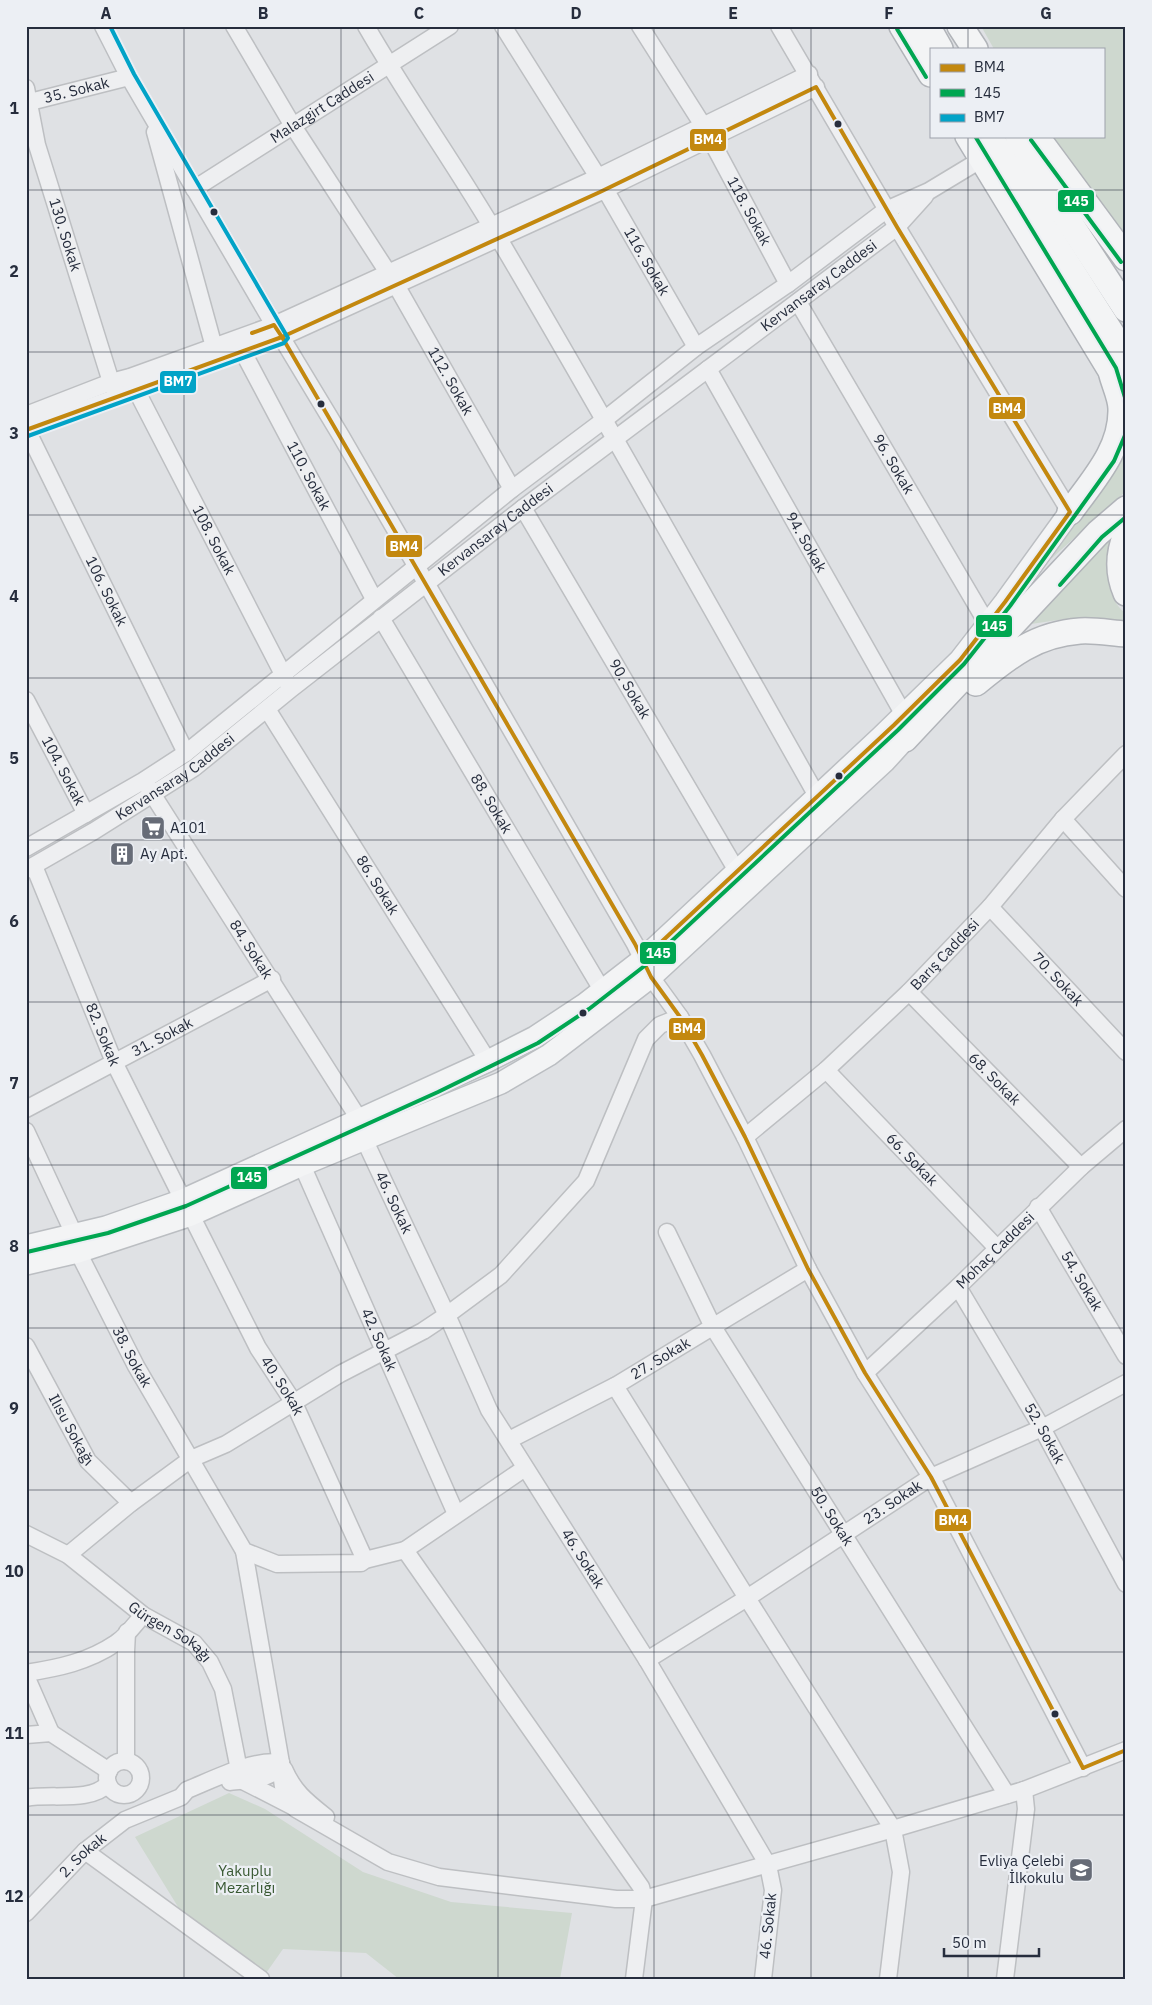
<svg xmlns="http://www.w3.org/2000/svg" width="1152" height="2005" font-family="'IBM Plex Sans',sans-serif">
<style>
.green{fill:#ced8cf}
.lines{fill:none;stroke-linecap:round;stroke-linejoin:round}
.minor-casing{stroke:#bdbfc2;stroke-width:19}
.major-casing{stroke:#bbbec2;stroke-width:24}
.highway-casing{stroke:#b1b4b9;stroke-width:28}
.minor{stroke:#eeeff1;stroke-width:16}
.major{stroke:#f3f4f5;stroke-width:21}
.highway{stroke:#f3f4f5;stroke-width:25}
.bus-1-casing{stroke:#eceff4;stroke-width:8}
.bus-2-casing{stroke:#eceff4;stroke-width:8}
.bus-3-casing{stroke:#eceff4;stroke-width:8}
.bus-1{stroke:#c3880f;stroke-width:4}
.bus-2{stroke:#00a651;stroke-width:4}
.bus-3{stroke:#02a3c7;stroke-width:4}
.grid{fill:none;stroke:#262d3d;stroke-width:1;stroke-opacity:0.55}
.bus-dot{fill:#262d3d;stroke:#eceff4;stroke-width:2}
.labels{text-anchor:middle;stroke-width:4.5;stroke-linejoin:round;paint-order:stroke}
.street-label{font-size:15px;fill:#262d3d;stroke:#eceff4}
.poi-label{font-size:15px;fill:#262d3d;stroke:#eceff4;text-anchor:start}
.park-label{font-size:15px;fill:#395933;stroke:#eceff4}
.line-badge{stroke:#eceff4;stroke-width:2}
.badge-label{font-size:14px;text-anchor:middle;font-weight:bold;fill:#fff}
.neatline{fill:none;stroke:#262d3d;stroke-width:2}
.grid-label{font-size:16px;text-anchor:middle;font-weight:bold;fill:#262d3d}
</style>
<rect width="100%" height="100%" fill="#dfe1e4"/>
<g class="green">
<path d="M981,26H1126V235L1050,136H1103V49H994Z"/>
<path d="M1126,440V491L1041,568Z"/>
<path d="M1122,520C1113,550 1096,590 1126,614V625L1065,619L1031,624L1029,618Z"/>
<path d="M229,1793L265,1809L363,1872L451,1902L572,1913L560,1979H399L366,1953L283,1949L264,1976L191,1928L135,1837Z"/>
</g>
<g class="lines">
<defs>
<g id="minor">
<path d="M103,26L129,77L274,325L341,436L635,944L651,977L680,1017L702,1055L745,1137L808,1269L865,1373L931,1477L1083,1768"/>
<path id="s1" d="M234,26L293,126L396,285L512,489"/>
<path d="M366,26C408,99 457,167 499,239C608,423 712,610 817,796"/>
<path id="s2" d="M503,26L598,177L696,347"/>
<path id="s3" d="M640,26L704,127L788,284"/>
<path d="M779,26L897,227L1070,512"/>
<path id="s4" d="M26,88L37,145L111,382L116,392"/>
<path id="s5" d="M26,103L129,77"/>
<path d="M155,132L214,347"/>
<path id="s6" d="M194,189L450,26"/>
<path id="s7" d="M798,302L988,625"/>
<path id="s8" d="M243,352L374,599"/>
<path id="s9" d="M708,369L904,715"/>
<path id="s10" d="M132,382L287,682"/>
<path d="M26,415L111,382L130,377L274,325L594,179L809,74"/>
<path id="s11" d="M26,428L186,753"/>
<path d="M26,430L282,337L600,192L816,87"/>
<path id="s12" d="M523,508L737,871"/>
<path id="s13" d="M381,618L602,990"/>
<path id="s14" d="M26,700L86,814"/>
<path id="s15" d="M267,709L488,1061"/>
<path id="s16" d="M146,784L359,1119"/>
<path d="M1063,819L1126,889"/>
<path d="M26,848L143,781L186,753L512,489L604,420L696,347L788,284L886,210L929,191L982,159"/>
<path id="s17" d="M34,866L114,1062L183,1200"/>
<path id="s18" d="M26,870L94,831L194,768L291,689L523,508L897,227L925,196"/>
<path id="s19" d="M990,907L1126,1052"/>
<path id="s20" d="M909,992L1081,1167"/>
<path id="s21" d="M826,1070L997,1248"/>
<path id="s22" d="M26,1109L272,979"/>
<path d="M26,1131L74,1234"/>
<path id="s23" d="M745,1137L826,1070L909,992L990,907L1063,819L1126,754"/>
<path id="s24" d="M365,1141L451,1324L489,1410L647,1660L768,1865L773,1890L763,1979"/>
<path id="s25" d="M302,1165L456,1514"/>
<path id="s26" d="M1038,1207L1126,1356"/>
<path id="s27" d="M191,1215L258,1348L294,1403L365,1560"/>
<path id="s28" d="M667,1232L713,1327L1007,1795"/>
<path id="s29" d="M78,1252L136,1366L244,1551L277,1564L361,1563L365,1560L405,1550L641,1887L644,1899L634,1979"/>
<path id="s30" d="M958,1287L1042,1428L1126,1584"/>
<path id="s31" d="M26,1346L88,1461L131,1503"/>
<path id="s32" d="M865,1373L958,1287L1081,1167L1126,1129"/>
<path d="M615,1386L747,1598L893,1829L901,1872L888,1979"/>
<path id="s33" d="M509,1440L615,1386L808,1269"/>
<path id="s34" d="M26,1534L68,1555L143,1615L194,1643L210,1662L223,1689L241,1780"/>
<path d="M405,1550L525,1468"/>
<path d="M244,1551L281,1763C282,1783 281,1794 296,1809L388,1862L439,1877L616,1899H644L893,1829L1024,1790L1126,1750"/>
<path d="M68,1555L131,1503L191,1459L226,1444L340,1374L423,1331L447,1315L501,1275L586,1181L646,1039L660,1025L680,1017"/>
<path id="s35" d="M647,1660L747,1598L931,1477L1042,1428L1126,1383"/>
<path d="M26,1673C58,1668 88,1662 116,1643C126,1637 135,1624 143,1615"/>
<path d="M26,1676L51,1733"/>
<path d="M26,1735L51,1733L109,1771"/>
<circle cx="124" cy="1778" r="17"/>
<path d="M126,1761V1651L127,1632"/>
<path d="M284,1769C294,1792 306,1801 326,1817"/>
<path d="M241,1780L292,1806"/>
<path d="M230,1782C246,1779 275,1781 281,1763"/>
<path d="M26,1798C50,1793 90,1803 108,1784"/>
<path d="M85,1851L261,1979"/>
<path id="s36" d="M26,1913L85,1851L125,1820L181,1797L187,1790C212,1780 254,1758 281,1763"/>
<path d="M1005,1979L1026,1809L1024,1790"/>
</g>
<g id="major">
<path d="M26,1246L106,1227L183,1200L488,1061L535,1037L585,1004L643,959L881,737L960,660L1005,602L1070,512"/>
<path d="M26,1264L78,1252L191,1215L302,1165L501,1083L549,1055L651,977L885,761L905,739"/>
</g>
<g id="highway">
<path d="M902,26L931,74"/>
<path d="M927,26L940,49"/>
<path d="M960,26L975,49"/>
<path d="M968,136L1111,371L1126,391"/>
<path d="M990,136L1031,207L1126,356"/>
<path d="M1018,136L1049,191L1126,309"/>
<path d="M1036,136L1126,258"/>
<path d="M1070,512C1092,481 1122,450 1121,409C1121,398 1115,386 1112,375"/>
<path d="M1126,535C1118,554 1118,574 1126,593"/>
<path d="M976,683C1009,656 1036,634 1080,631C1095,630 1111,633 1126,634"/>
<path d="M905,739L1098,533L1126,509"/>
</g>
</defs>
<use href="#minor" class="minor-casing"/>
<use href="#major" class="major-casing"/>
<use href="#highway" class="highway-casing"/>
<use href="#minor" class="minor"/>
<use href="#major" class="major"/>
<use href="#highway" class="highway"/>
<defs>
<g id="bus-1">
<path d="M252,333L274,325L282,337L635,944L651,977L680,1017L702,1055L745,1137L808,1269L865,1373L931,1477L1083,1768"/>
<path d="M26,430L282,337L600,192L816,87L897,227L1070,512L1005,602L960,660L894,725L643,959"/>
<path d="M1083,1768L1126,1750"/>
</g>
<g id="bus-2">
<path d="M897,29L926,77"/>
<path d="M975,136L1116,368L1126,401"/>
<path d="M1031,140L1121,262"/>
<path d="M1060,585L1102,537L1126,517"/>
<path d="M27,1252L108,1233L186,1206L438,1092L538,1043L589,1009L647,964L898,730L964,664L1010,606L1114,461L1126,433"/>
</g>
<path id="bus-3" d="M28,436L284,343L288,338L134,74L110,26"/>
</defs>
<use href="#bus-1" class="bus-1-casing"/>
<use href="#bus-2" class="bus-2-casing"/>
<use href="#bus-3" class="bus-3-casing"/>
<use href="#bus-1" class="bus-1"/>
<use href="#bus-2" class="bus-2"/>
<use href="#bus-3" class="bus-3"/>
</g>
<path class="grid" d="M184,26V1979M341,26V1979M498,26V1979M654,26V1979M811,26V1979M968,26V49M968,136V1979M26,190H1126M26,352H1126M26,515H1126M26,678H1126M26,840H1126M26,1002H1126M26,1165H1126M26,1328H1126M26,1490H1126M26,1652H1126M26,1815H1126"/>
<defs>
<symbol id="supermarket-square" viewBox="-11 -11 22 22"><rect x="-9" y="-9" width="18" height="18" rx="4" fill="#676c77" stroke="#eceff4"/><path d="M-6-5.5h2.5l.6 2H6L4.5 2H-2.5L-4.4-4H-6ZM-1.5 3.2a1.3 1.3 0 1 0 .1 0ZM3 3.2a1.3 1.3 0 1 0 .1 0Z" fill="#fff"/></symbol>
<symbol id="building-square" viewBox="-11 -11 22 22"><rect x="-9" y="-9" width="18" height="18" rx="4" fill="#676c77" stroke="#eceff4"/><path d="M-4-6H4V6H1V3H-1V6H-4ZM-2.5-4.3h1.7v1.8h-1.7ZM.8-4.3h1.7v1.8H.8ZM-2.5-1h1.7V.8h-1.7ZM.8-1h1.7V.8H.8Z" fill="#fff"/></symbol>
<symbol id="school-square" viewBox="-11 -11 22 22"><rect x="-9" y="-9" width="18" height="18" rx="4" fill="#676c77" stroke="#eceff4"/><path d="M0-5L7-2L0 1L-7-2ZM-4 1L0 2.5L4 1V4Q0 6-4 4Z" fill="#fff"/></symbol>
</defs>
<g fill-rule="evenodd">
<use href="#supermarket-square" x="139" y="814" width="28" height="28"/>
<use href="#building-square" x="108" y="840" width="28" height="28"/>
<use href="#school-square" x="1067" y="1856" width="28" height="28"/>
</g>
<g class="bus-dot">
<circle cx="838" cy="124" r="4.5"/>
<circle cx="214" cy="212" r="4.5"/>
<circle cx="321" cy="404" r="4.5"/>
<circle cx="839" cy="776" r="4.5"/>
<circle cx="583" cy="1013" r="4.5"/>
<circle cx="1055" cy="1714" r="4.5"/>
</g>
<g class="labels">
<g class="street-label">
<text dy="5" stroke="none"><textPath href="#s5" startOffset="52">35. Sokak</textPath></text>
<text dy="5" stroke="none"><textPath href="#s6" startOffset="152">Malazgirt Caddesi</textPath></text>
<text dy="5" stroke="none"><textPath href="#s3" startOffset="215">118. Sokak</textPath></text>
<text dy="5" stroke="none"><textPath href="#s4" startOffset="152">130. Sokak</textPath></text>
<text dy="5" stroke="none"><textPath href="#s2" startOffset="276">116. Sokak</textPath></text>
<text dy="5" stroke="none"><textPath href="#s18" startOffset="986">Kervansaray Caddesi</textPath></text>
<text dy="5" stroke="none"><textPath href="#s1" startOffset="416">112. Sokak</textPath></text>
<text dy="5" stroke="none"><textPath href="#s7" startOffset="188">96. Sokak</textPath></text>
<text dy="5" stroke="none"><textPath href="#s8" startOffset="140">110. Sokak</textPath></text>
<text dy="5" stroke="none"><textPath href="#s18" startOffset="581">Kervansaray Caddesi</textPath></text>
<text dy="5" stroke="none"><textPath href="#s10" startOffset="178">108. Sokak</textPath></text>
<text dy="5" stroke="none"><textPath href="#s9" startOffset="199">94. Sokak</textPath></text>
<text dy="5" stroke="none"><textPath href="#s11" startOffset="182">106. Sokak</textPath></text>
<text dy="5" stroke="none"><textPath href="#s12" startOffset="210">90. Sokak</textPath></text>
<text dy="5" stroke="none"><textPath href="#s14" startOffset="80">104. Sokak</textPath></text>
<text dy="5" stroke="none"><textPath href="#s18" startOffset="176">Kervansaray Caddesi</textPath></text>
<text dy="5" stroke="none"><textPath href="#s13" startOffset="216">88. Sokak</textPath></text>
<text dy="5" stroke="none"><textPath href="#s15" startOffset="208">86. Sokak</textPath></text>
<text dy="5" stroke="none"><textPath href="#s16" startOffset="196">84. Sokak</textPath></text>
<text dy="5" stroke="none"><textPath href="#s23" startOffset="271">Barış Caddesi</textPath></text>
<text dy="5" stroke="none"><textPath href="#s19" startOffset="99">70. Sokak</textPath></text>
<text dy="5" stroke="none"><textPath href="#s17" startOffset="182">82. Sokak</textPath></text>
<text dy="5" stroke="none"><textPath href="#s22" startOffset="154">31. Sokak</textPath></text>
<text dy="5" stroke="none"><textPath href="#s20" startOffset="122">68. Sokak</textPath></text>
<text dy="5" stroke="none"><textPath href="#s21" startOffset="124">66. Sokak</textPath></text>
<text dy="5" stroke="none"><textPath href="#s24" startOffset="68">46. Sokak</textPath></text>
<text dy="5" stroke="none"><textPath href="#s32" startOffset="179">Mohaç Caddesi</textPath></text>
<text dy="5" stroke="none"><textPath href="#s26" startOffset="86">54. Sokak</textPath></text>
<text dy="5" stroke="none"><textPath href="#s25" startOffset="191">42. Sokak</textPath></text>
<text dy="5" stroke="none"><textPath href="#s29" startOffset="118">38. Sokak</textPath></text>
<text dy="5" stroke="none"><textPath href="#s33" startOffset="172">27. Sokak</textPath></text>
<text dy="5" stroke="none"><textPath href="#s27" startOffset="194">40. Sokak</textPath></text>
<text dy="5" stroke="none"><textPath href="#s31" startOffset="95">Ilısu Sokağı</textPath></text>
<text dy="5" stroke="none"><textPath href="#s30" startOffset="170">52. Sokak</textPath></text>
<text dy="5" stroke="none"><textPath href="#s35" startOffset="292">23. Sokak</textPath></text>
<text dy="5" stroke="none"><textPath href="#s28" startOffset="329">50. Sokak</textPath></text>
<text dy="5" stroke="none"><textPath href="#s24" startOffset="472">46. Sokak</textPath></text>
<text dy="5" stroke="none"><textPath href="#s34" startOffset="175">Gürgen Sokağı</textPath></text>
<text dy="5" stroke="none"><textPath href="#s36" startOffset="81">2. Sokak</textPath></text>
<text transform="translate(768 1926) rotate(-84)" y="5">46. Sokak</text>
</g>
<g class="poi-label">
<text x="170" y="833">A101</text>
<text x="140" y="859">Ay Apt.</text>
<text x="1064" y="1866" text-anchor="end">Evliya Çelebi<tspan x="1064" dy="17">İlkokulu</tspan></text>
</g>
<g class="park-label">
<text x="245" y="1876">Yakuplu<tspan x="245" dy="17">Mezarlığı</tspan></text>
</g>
</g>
<g class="line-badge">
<rect x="689" y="128" width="38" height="24" rx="5" fill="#c3880f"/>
<rect x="1057" y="189" width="38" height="24" rx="5" fill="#00a651"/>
<rect x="159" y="370" width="38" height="24" rx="5" fill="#02a3c7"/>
<rect x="988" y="396" width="38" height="24" rx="5" fill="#c3880f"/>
<rect x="385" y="534" width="38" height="24" rx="5" fill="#c3880f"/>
<rect x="975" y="614" width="38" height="24" rx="5" fill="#00a651"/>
<rect x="639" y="941" width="38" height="24" rx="5" fill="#00a651"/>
<rect x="668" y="1017" width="38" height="24" rx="5" fill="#c3880f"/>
<rect x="230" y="1166" width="38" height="24" rx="5" fill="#00a651"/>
<rect x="934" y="1508" width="38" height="24" rx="5" fill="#c3880f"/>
</g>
<g class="badge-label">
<text x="708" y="144">BM4</text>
<text x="1076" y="206">145</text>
<text x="178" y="386">BM7</text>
<text x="1007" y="413">BM4</text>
<text x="404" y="551">BM4</text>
<text x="994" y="631">145</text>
<text x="658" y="958">145</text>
<text x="687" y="1033">BM4</text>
<text x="249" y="1182">145</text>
<text x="953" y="1525">BM4</text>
</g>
<rect width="1152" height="2005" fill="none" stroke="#eceff4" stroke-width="55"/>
<rect x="930" y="48" width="175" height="90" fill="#eceff4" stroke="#9da1ab"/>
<rect x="940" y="64" width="25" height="8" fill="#c3880f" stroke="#9da1ab"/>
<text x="974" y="72" font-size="15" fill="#262d3d">BM4</text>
<rect x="940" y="89" width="25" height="8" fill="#00a651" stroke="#9da1ab"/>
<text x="974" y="98" font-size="15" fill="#262d3d">145</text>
<rect x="940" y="114" width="25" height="8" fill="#02a3c7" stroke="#9da1ab"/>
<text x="974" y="122" font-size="15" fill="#262d3d">BM7</text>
<path d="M944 1948v8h95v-8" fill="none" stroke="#262d3d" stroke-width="2.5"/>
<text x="952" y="1948" font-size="15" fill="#262d3d" stroke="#eceff4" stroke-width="4" paint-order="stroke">50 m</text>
<rect x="28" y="28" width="1096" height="1950" class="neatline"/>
<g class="grid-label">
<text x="106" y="19">A</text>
<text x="263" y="19">B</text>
<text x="419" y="19">C</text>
<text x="576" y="19">D</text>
<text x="733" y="19">E</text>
<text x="889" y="19">F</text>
<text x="1046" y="19">G</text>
<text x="14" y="114">1</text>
<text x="14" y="277">2</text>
<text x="14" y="439">3</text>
<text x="14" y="602">4</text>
<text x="14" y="764">5</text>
<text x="14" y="927">6</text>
<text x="14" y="1089">7</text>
<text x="14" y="1252">8</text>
<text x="14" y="1414">9</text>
<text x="14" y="1577">10</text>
<text x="14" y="1739">11</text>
<text x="14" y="1902">12</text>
</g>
</svg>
